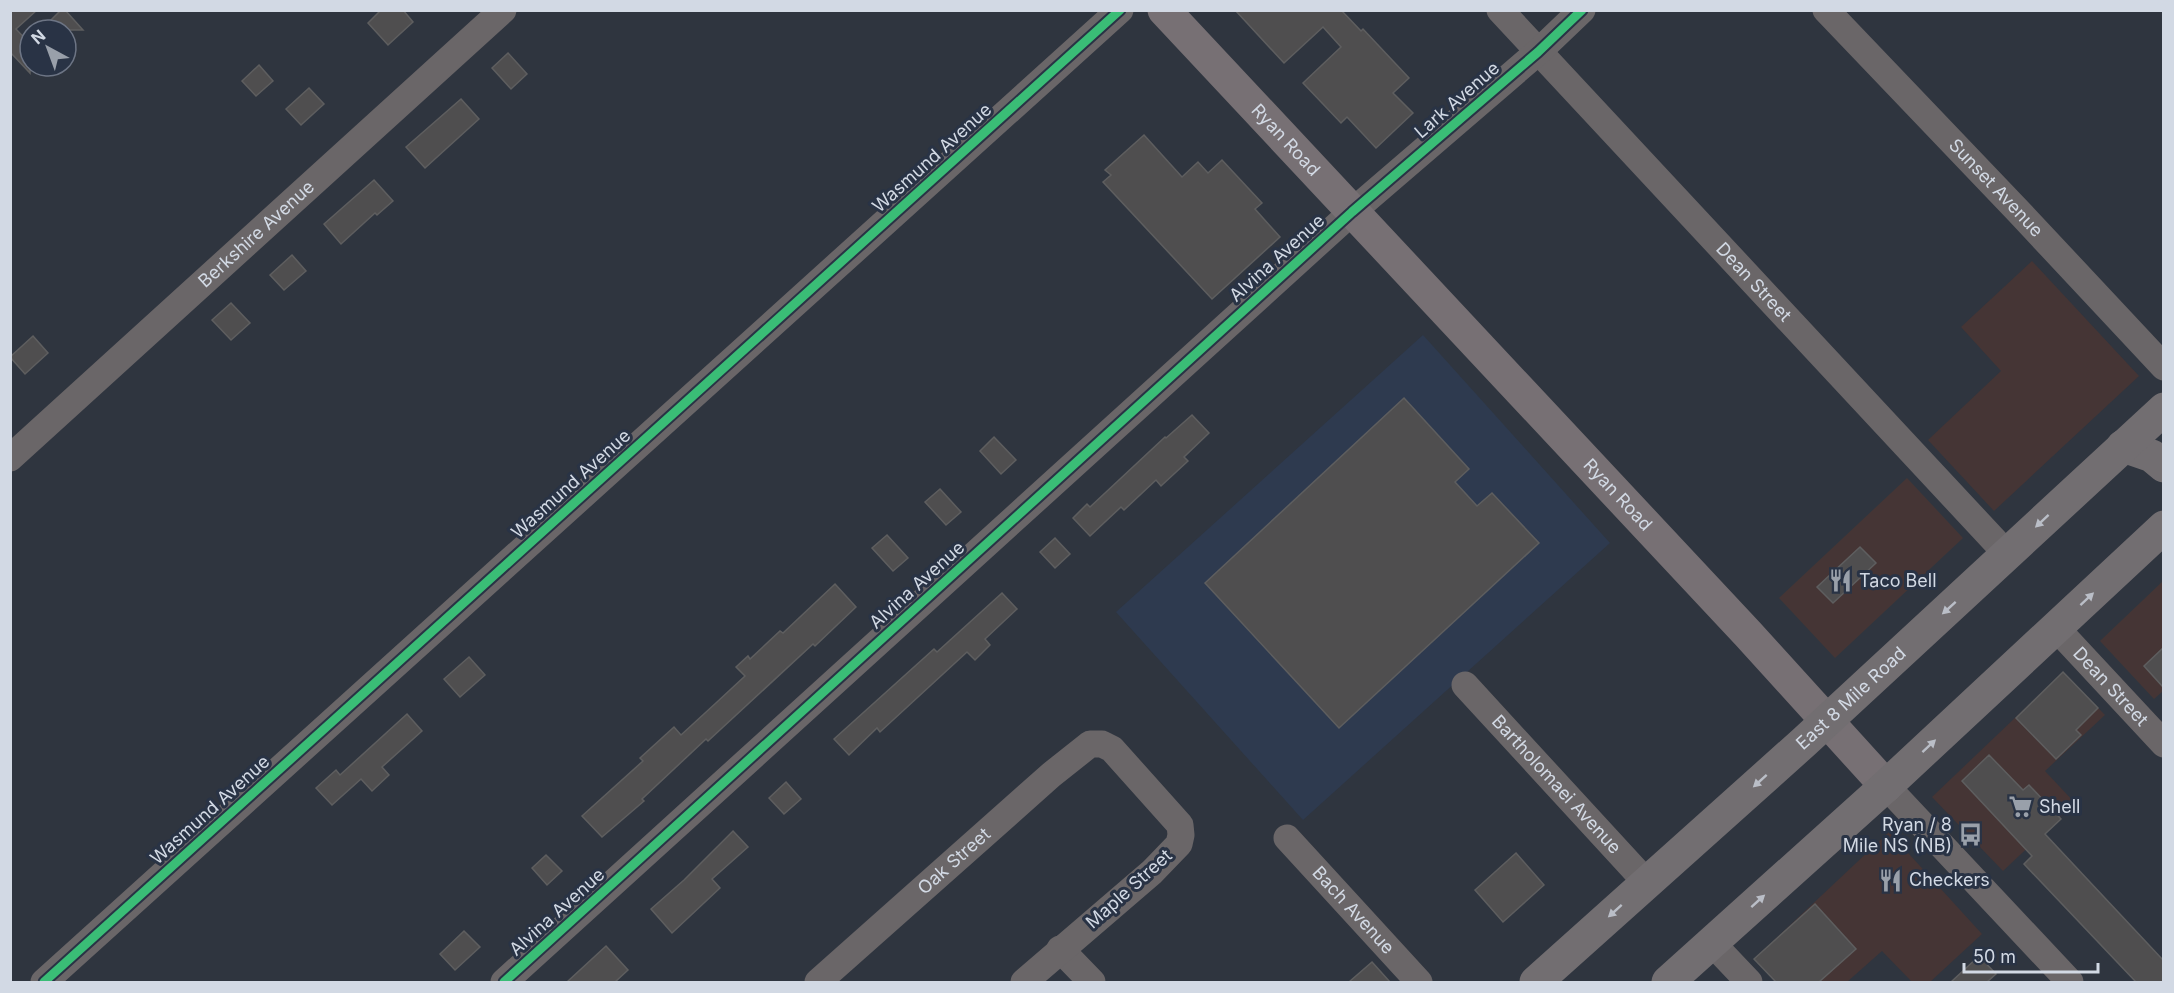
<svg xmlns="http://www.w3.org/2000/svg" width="2174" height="993" font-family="Inter,sans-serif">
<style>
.commercial{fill:#453535}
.built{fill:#2e3a4f}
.building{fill:#4f4e4f;stroke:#5e5e5f;stroke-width:1.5}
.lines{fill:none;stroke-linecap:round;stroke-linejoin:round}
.minor{stroke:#6a6668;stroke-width:27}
.major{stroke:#777074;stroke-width:33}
.highway{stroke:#726e71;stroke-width:33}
.cycleway-casing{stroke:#293345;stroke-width:13}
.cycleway{stroke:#3abd76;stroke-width:9}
.oneway{fill:#babec7}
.labels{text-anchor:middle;stroke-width:6;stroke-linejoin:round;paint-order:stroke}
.street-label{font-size:18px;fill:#d2d9e4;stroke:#293345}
.poi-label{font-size:18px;fill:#d2d9e4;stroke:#293345;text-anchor:start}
</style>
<rect width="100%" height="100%" fill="#2f353f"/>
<g class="commercial">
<path d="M2032,261L2139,376L1994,511L1928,440L2001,371L1961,327Z"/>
<path d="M1907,478L1963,538L1835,658L1779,598Z"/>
<path d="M2163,581V691L2154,699L2100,641Z"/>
<path d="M2063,672L2105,715L2045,771L2075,803L2003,871L1932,797Z"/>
<path d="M1889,832L1982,934L1930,982H1912L1882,951L1847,982H1776L1754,959Z"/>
</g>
<path class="built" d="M1423,335L1610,543L1303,820L1116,612Z"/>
<g class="building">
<path d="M10,10H37L16,29L30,44V73L10,52Z"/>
<path d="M61,10H65L83,30H57L49,22Z"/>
<path d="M381,10H403L413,22L388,45L368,23Z"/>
<path d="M1235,10H1341L1361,31L1363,29L1409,78L1393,93L1413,113L1376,148L1347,117L1341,123L1303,83L1341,47L1323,27L1284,63Z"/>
<path d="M508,53L527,74L511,89L492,68Z"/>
<path d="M259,65L273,81L256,96L242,81Z"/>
<path d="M309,88L324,104L301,125L286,109Z"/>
<path d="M461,99L479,119L425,168L406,147Z"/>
<path d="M1144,135L1182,177L1198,162L1208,173L1222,160L1262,203L1255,209L1280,237L1212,299L1103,182L1111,175L1105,170Z"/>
<path d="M374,180L393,201L377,215L375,213L341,244L324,224Z"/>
<path d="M292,255L306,271L284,290L270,275Z"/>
<path d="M231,303L250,323L231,340L212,320Z"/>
<path d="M33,336L48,353L25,374L10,357Z"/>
<path d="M1404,398L1469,469L1455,482L1477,506L1492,493L1539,543L1339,728L1205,583Z"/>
<path d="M1192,415L1209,433L1184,457L1188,461L1161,486L1156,480L1124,510L1121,507L1090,536L1073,518L1087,504L1090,507L1165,437L1166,438Z"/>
<path d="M994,437L1016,460L1001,474L980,451Z"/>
<path d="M940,489L961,512L946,525L925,502Z"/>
<path d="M887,535L908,558L893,571L872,548Z"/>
<path d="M1055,538L1070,554L1055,568L1040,552Z"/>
<path d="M1860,547L1876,563L1833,603L1817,587Z"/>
<path d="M835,584L856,607L815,646L813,644L708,741L706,739L642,799L644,801L602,837L582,816L643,761L640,758L674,727L681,735L717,702L745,676L736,667L748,656L750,659L780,631L783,633Z"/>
<path d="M1002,593L1017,609L985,639L990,645L975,660L967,652L880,732L877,728L849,755L834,739L934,649L937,652Z"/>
<path d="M2163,648V687L2144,666Z"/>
<path d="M469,657L485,675L460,697L444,679Z"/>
<path d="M2063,672L2098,708L2076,730L2081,735L2056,759L2016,718Z"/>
<path d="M407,714L422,731L382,767L389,775L372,791L361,779L332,805L316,788L336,770L340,775Z"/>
<path d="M1989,755L2023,790L2029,785L2061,819L2045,834L2163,960V982H2136L2024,864L2032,856L1962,781Z"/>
<path d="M786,782L801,799L784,814L769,798Z"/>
<path d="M733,831L748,847L712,879L720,888L672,933L651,909L684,880Z"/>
<path d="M1516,853L1544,885L1503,922L1475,890Z"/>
<path d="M546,855L562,871L547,885L532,868Z"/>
<path d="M1815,904L1856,949L1819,982H1776L1754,959Z"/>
<path d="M464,931L480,947L455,970L440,954Z"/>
<path d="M606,946L628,970L615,982H567Z"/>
<path d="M1979,956L1996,974L1987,982H1951Z"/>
<path d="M1372,962L1390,982H1349Z"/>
</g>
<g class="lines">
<g class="minor">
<path id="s1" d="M1500,10L2007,554"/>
<path id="s2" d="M1826,10L2019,212L2164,367"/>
<path id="s3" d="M10,458L503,10"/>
<path id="s4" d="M2056,628L2164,744"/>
<path id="s5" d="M1465,685L1647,883"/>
<path d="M1886,786L2070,982"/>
<path id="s6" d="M1287,838L1419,982"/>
<path d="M1712,943L1749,982"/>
<path d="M1060,949L1092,982"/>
<path d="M44,982L1120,10"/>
<path d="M504,982L1352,212L1538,52L1582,10"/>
<path id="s7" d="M818,982L1051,775L1090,744H1102L1112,749L1180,825L1181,835L1179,844L1152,872L1024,982"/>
</g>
<path class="major" id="s8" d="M1164,10L1748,634L1886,786"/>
<g class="highway">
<path d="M2123,446L2152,456L2164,466"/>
<path id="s9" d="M1536,982L1804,742L2164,409"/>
<path d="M1668,982L1886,786L2164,527"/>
</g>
<defs>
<g id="cycleway">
<path d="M44,982L1120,10"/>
<path d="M504,982L1352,212L1538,52L1582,10"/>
</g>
</defs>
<use href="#cycleway" class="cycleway-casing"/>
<use href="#cycleway" class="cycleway"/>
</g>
<defs><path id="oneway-solid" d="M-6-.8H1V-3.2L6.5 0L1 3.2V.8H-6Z" transform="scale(1.5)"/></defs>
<g class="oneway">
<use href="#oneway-solid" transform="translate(2042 521) rotate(137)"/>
<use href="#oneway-solid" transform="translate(2087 599) rotate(-43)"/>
<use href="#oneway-solid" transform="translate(1949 608) rotate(138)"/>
<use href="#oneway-solid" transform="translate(1929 746) rotate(-43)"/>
<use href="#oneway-solid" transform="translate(1760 781) rotate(138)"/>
<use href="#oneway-solid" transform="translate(1758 901) rotate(-42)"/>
<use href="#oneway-solid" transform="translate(1615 911) rotate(138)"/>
</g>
<defs>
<symbol id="restaurant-bare" viewBox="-9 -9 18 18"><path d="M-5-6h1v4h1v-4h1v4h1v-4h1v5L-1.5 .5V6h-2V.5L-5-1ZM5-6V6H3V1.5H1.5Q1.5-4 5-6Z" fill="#99a0aa" stroke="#293345" stroke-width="2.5" paint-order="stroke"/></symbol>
<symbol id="supermarket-bare" viewBox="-9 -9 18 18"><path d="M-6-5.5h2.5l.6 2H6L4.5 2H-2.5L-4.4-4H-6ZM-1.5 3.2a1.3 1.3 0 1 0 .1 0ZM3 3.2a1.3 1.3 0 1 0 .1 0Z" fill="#99a0aa" stroke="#293345" stroke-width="2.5" paint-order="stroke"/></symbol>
<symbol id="bus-bare" viewBox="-9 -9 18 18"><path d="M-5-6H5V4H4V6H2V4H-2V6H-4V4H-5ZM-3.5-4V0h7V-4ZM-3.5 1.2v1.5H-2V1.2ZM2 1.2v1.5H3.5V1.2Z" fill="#99a0aa" stroke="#293345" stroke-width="2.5" paint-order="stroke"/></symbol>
</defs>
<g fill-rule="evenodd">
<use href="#restaurant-bare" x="1824" y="564" width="33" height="33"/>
<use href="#supermarket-bare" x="2004" y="790" width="33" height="33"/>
<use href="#bus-bare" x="1954" y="818" width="33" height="33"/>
<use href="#restaurant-bare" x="1874" y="864" width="33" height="33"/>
</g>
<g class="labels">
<g class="street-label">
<text transform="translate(1457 100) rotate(-41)" y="6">Lark Avenue</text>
<text dy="6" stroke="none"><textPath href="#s8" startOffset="178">Ryan Road</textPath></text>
<text transform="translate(932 158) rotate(-42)" y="6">Wasmund Avenue</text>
<text dy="6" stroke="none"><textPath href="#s2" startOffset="246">Sunset Avenue</textPath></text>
<text dy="6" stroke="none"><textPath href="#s3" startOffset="333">Berkshire Avenue</textPath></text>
<text transform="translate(1277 258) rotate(-42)" y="6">Alvina Avenue</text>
<text dy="6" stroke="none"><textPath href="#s1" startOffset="372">Dean Street</textPath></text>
<text transform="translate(571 484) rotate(-42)" y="6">Wasmund Avenue</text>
<text dy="6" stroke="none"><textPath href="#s8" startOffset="664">Ryan Road</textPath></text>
<text transform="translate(917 585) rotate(-42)" y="6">Alvina Avenue</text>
<text dy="6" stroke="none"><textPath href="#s4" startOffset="80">Dean Street</textPath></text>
<text dy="6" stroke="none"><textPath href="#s9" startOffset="424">East 8 Mile Road</textPath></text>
<text dy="6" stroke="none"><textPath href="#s5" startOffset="135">Bartholomaei Avenue</textPath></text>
<text transform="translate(210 810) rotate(-42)" y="6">Wasmund Avenue</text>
<text dy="6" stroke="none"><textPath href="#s7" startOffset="182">Oak Street</textPath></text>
<text transform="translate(1129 889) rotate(-42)" y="6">Maple Street</text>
<text dy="6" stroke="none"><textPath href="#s6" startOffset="98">Bach Avenue</textPath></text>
<text transform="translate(557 912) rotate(-42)" y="6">Alvina Avenue</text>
</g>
<g class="poi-label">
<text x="1859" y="587">Taco Bell</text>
<text x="2039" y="813">Shell</text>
<text x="1952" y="831" text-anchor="end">Ryan / 8<tspan x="1952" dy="21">Mile NS (NB)</tspan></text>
<text x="1909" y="886">Checkers</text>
</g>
</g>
<rect width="2174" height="993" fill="none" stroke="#d2d9e4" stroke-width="24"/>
<g transform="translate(48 48) rotate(319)"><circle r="28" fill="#293345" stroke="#6d7585" stroke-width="1.5"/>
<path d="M0-4.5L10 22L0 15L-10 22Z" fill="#99a0aa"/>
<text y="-9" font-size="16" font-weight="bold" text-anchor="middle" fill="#d2d9e4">N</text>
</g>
<path d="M1964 963v9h134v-9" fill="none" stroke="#d2d9e4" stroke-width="3"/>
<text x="1973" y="963" font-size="18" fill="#d2d9e4" stroke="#293345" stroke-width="4.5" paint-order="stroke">50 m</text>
</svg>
